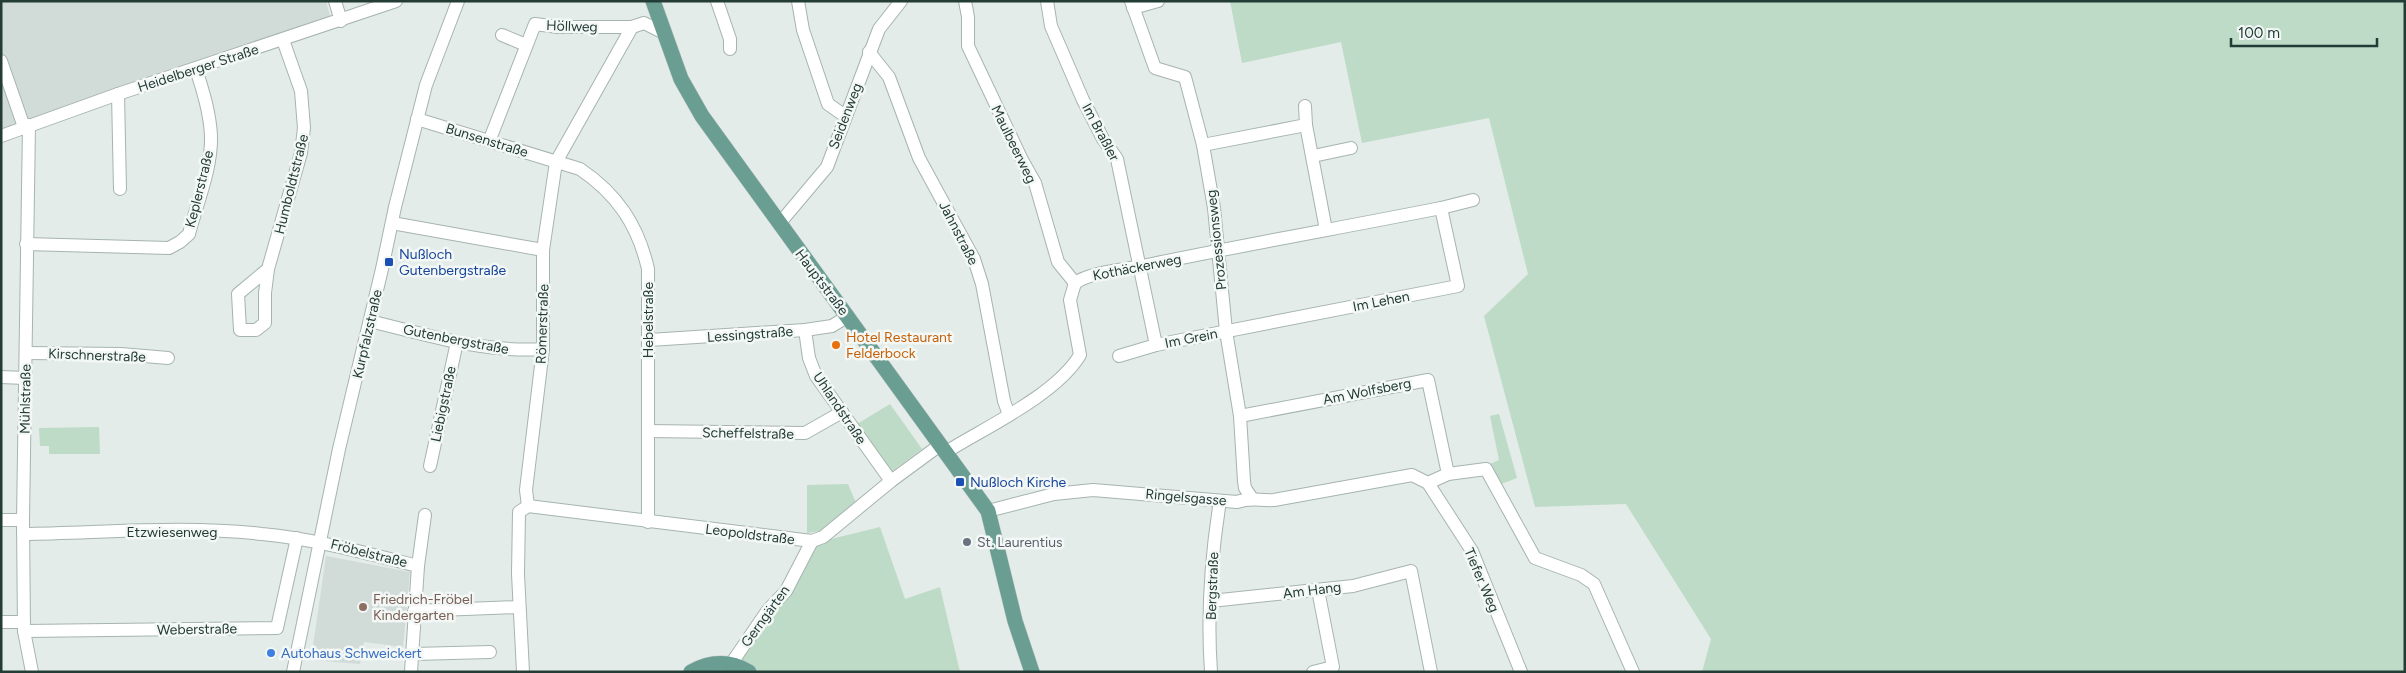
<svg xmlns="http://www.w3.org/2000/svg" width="2406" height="673" font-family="Figtree,sans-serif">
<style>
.built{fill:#d1dbd7}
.green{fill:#bddbc6}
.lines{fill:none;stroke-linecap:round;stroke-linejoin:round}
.minor-casing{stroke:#a6b4af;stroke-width:14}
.major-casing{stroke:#c2c8c7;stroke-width:16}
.minor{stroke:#fff;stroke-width:12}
.major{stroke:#6a9e92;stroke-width:15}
.transit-dot{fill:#1a4fb4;stroke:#f3f8f6;stroke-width:2}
.food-dot{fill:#e8710a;stroke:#f3f8f6;stroke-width:2}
.worship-dot{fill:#6b7280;stroke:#f3f8f6;stroke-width:2}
.education-dot{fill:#8d6e63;stroke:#f3f8f6;stroke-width:2}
.shop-dot{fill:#3f7fe0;stroke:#f3f8f6;stroke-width:2}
.labels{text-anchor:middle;stroke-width:5;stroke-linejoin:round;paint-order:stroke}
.street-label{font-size:14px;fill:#243c36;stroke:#f3f8f6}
.transit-label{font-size:14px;fill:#164399;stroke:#f3f8f6;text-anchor:start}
.food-label{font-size:14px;fill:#c56008;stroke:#f3f8f6;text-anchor:start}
.worship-label{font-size:14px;fill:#5b616d;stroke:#f3f8f6;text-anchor:start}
.education-label{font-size:14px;fill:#785e54;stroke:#f3f8f6;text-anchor:start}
.shop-label{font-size:14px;fill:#366cbe;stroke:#f3f8f6;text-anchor:start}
</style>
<rect width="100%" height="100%" fill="#e3ece8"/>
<g class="built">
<path d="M1,1H326L330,16L1,129Z"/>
<path d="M326,556L410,572L403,647L364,642L360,664L311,660Z"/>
</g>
<g class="green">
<path d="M1230,1H2405V672H1702L1711,639L1626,504L1535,507L1484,316L1528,274L1489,118L1362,143L1341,42L1242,63Z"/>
<path d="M890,404L922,449L892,471L857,424Z"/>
<path d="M1499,414L1517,478L1499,485L1490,464L1499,460L1490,416Z"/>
<path d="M99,427L100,454H49V446H40L39,428Z"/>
<path d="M848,484L856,503L820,531L807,533V485Z"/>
<path d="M880,527L905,599L940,587L960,672H756L739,660L815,543Z"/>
</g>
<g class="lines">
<defs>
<g id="minor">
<path d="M335,1L341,21"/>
<path d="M717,1L730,39V49"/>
<path d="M798,1L803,30L828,104L845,116"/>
<path d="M965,1L968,17V46L1022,160L1035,183L1058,262L1075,283"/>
<path d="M1131,1L1155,68L1185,77L1203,145L1214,208L1226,331L1240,416L1244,481L1245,488L1251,497"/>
<path d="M1133,8L1158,1"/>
<path d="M502,35L526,45"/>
<path d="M869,52L889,77L919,158L974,259L982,284L1004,401L1009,415"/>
<path d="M1,61L24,127"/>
<path d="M118,94L120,189"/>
<path d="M1305,106L1306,125L1326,230"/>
<path d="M417,119L580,169C617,194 638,225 648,269V522"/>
<path d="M29,125L23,520L24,631L32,672"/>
<path d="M1,136L118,94L396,1"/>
<path d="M490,139L535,24L558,27H632"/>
<path d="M1203,145L1306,125"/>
<path d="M1313,156L1351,148"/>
<path d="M1441,208L1473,200"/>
<path d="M392,223L543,250"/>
<path d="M779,224L827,167L879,29L901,1"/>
<path d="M26,244L169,248L180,242L189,234C197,203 212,168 211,136C210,113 203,91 196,69"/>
<path d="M268,269L238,294L240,330H256L265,323V293L268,269L301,153L304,128L301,91L283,40"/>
<path d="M370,321C427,335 484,353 543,349"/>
<path d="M805,330L809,358L816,376L891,481"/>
<path d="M649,340L805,330L832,326L848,316"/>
<path d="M26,353L121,354L168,358"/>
<path d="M1119,356L1156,345"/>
<path d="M1,377L25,378"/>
<path d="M1240,416L1428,380L1448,474"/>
<path d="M648,431L805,433L842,412"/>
<path d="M946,452C986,427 1056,395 1080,355L1070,300L1075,283C1092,271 1131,269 1152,264C1248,244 1345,227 1441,208L1458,286L1156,345L1117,159L1103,139L1083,100L1051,26L1047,1"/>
<path d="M430,466L457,342"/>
<path d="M1428,483L1448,474L1486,469L1535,558L1581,575L1594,584L1633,672"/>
<path d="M528,506L526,490L543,349V250L556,162L632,27L644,23L664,33"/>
<path d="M528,506L812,541L823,537L891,481L940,445"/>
<path d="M988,511L1054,494L1093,490L1237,502C1252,497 1259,501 1274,500L1412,475L1428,483L1472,551L1521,672"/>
<path d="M1,520H23"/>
<path d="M23,534C101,533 185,525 262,534C315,539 366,553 418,566L411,672"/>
<path d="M418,566L425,515"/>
<path d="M1211,601L1353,586L1411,571L1431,672"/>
<path d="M414,611L519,607"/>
<path d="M1,622H24"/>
<path d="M24,631L277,628L297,538"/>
<path d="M414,654L490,652"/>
<path d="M731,664L768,610L786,591L812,541"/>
<path d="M293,672L339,449L382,269L395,207L426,85L458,1"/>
<path d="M523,672L518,574L519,512L528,506"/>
<path d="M1211,672C1207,615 1211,557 1220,501"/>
<path d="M1313,672L1333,667L1318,590"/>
</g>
<g id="major">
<path d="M653,1L681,79L702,116L988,511L1015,621L1032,672"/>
<path d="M691,672C711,661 729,660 749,672"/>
</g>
</defs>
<use href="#minor" class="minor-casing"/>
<use href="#major" class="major-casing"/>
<use href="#minor" class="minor"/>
<use href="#major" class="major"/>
</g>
<g class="transit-dot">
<rect x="384" y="257" width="10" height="10" rx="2.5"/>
<rect x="955" y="477" width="10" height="10" rx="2.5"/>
</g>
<circle class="food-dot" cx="836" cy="345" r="5"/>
<circle class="worship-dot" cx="967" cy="542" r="5"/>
<circle class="education-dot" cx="363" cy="607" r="5"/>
<circle class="shop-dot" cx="271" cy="653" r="5"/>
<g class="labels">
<g class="street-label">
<text transform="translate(572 26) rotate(2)" y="5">Höllweg</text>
<text transform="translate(198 68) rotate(-18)" y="5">Heidelberger Straße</text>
<text transform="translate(845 116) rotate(-69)" y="5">Seidenweg</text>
<text transform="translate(1101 132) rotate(62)" y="5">Im Braßler</text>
<text transform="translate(487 140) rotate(17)" y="5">Bunsenstraße</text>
<text transform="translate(1014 144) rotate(64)" y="5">Maulbeerweg</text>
<text transform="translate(291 184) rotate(-76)" y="5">Humboldtstraße</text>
<text transform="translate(199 189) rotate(-76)" y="5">Keplerstraße</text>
<text transform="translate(959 233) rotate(63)" y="5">Jahnstraße</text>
<text transform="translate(1216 240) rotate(-96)" y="5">Prozessionsweg</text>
<text transform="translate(1137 267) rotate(-11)" y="5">Kothäckerweg</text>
<text transform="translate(822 282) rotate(53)" y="5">Hauptstraße</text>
<text transform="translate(1381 301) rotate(-11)" y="5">Im Lehen</text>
<text transform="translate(648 320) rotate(-90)" y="5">Hebelstraße</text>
<text transform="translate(542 324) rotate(-88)" y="5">Römerstraße</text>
<text transform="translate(367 334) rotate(-77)" y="5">Kurpfalzstraße</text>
<text transform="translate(750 334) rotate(-4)" y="5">Lessingstraße</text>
<text transform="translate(1191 338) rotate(-11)" y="5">Im Grein</text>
<text transform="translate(456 339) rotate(11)" y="5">Gutenbergstraße</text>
<text transform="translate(97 355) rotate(2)" y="5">Kirschnerstraße</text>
<text transform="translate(1367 391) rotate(-11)" y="5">Am Wolfsberg</text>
<text transform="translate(25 399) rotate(-89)" y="5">Mühlstraße</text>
<text transform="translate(443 404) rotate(-78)" y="5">Liebigstraße</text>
<text transform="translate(840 408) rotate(56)" y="5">Uhlandstraße</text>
<text transform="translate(748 433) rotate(1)" y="5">Scheffelstraße</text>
<text transform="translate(1186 497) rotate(5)" y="5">Ringelsgasse</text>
<text x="172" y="537">Etzwiesenweg</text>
<text transform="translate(750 534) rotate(7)" y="5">Leopoldstraße</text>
<text transform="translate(369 553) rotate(14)" y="5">Fröbelstraße</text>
<text transform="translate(1482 580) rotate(67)" y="5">Tiefer Weg</text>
<text transform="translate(1212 586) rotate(-88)" y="5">Bergstraße</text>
<text transform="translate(1312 590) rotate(-7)" y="5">Am Hang</text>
<text transform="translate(765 616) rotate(-54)" y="5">Gerngärten</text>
<text transform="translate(197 629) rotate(-1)" y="5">Weberstraße</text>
</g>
<g class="transit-label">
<text x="399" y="259">Nußloch<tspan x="399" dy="16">Gutenbergstraße</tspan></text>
<text x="970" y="487">Nußloch Kirche</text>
</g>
<g class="food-label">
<text x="846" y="342">Hotel Restaurant<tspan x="846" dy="16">Felderbock</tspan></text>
</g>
<g class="worship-label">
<text x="977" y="547">St. Laurentius</text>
</g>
<g class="education-label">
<text x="373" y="604">Friedrich-Fröbel<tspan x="373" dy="16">Kindergarten</tspan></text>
</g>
<g class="shop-label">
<text x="281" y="658">Autohaus Schweickert</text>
</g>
</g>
<rect width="2406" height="673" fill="none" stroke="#243c36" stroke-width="5"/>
<path d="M2231 38v8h146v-8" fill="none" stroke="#243c36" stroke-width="2.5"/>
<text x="2238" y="38" font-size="15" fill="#243c36" stroke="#f3f8f6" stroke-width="4" paint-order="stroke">100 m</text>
</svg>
